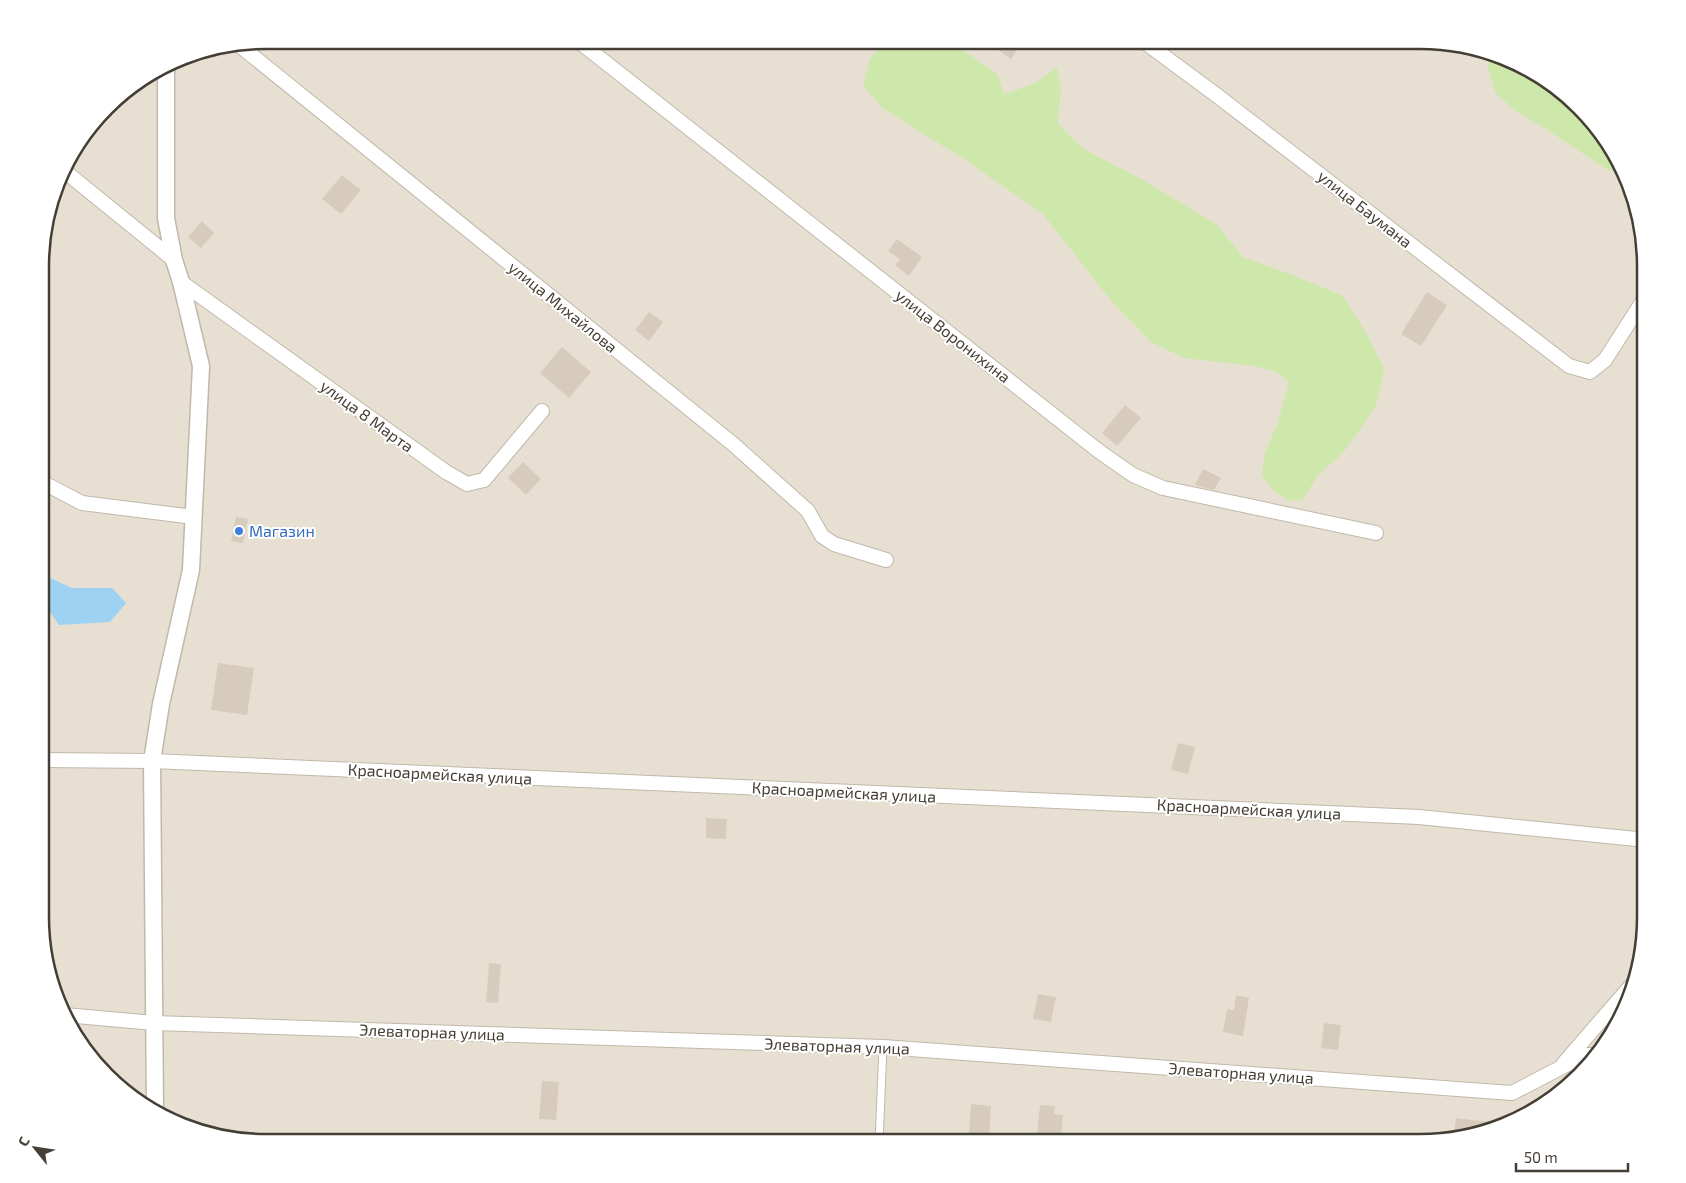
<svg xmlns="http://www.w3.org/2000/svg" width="1686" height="1183" font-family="'Exo 2',sans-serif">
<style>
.residential{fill:#e7e0d2}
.green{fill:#cee8ab}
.water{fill:#9ed2f2}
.building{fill:#d7ccbc}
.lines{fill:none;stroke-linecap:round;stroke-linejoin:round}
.service-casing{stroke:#c1b8aa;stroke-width:9}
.minor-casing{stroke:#c1b8aa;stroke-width:16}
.tertiary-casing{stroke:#c1b8aa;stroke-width:19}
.service{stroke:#fff;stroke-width:7}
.minor{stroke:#fff;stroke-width:14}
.tertiary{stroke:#fff;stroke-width:16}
.shop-dot{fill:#3f7fe0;stroke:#fff;stroke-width:2}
.labels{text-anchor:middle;stroke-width:4;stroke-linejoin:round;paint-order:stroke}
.street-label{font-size:16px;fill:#453e34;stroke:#fff}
.shop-label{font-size:16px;fill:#366cbe;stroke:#fff;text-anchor:start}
.rim{fill:none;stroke:#453e34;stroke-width:2.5}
</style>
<rect width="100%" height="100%" fill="#f3eee4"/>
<path class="residential" d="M266,40H1435L1493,52L1557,87L1623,166L1646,251V932L1634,990L1599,1054L1520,1120L1420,1143H251L193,1131L129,1096L70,1030L42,946V237L63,166L117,96L180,57Z"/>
<g class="green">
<path d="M886,40H941L966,52L998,75L1004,94L1036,83L1057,67L1061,87L1058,124L1084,149L1143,180L1216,224L1243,257L1290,274L1343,296L1366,333L1384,368L1376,406L1343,453L1318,475L1302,500L1288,501L1274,491L1262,475L1265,453L1278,422L1289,382L1277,372L1254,366L1184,358L1151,342L1112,302L1042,213L972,165V164L882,108L863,86L870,59Z"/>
<path d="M1492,52L1557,87L1623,166L1626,177L1606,169L1546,129L1517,112L1496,94L1487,66Z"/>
</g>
<path class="water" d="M42,566L48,577L72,588H112L126,603L110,622L59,625L50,612L42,610Z"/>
<g class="building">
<path d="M1005,40H1023L1011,59L998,50Z"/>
<path d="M342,175L361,190L341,214L322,199Z"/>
<path d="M202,221L214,233L201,248L188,237Z"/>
<path d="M897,239L922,257L909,276L895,265L900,259L888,251Z"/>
<path d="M1427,292L1447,305L1421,346L1401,334Z"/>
<path d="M649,312L663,322L649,341L635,330Z"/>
<path d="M562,347L591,372L569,398L540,373Z"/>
<path d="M1125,405L1141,418L1117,446L1102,433Z"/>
<path d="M523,462L541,479L526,495L508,478Z"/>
<path d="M1203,469L1221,478L1214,490L1195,485Z"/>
<path d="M236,517L248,519L243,543L231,541Z"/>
<path d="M218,663L254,668L247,715L211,710Z"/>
<path d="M1178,743L1195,747L1188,774L1171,770Z"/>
<path d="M706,818L727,819L726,839L706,838Z"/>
<path d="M489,963L501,964L498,1003L486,1002Z"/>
<path d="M1038,994L1056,997L1051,1022L1033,1019Z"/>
<path d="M1236,995L1249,998L1243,1036L1223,1032L1227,1009L1234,1010Z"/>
<path d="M1324,1023L1341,1025L1338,1050L1321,1048Z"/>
<path d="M542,1081L559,1082L556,1120L539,1119Z"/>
<path d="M971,1104L991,1106L989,1137L969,1135Z"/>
<path d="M1040,1105L1055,1106L1054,1114L1063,1115L1061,1138L1037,1135Z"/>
<path d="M1456,1118L1498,1123V1125L1454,1135Z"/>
</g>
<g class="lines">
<defs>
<path id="service" d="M879,1143L883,1047"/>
<g id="minor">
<path d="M577,40L1100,452L1133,475L1163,488L1376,533"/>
<path d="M1142,40L1215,94L1569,366L1590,372L1605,360L1646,296"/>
<path d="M239,45L733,444L808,511L822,536L834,544L886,560"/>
<path d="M62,169L174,260"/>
<path d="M181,282L446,472L467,484L484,480L542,411"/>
<path d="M42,482L82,503L194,517"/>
<path d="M42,760L152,761L1419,817L1646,840"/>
<path d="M65,1015L154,1023L883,1047L1512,1093L1585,1055H1599"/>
<path d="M1564,1063L1636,980"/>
</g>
<path id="tertiary" d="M155,1111L152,761L161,704L191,570L201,366L181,282L174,260L166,218V66"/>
</defs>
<use href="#service" class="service-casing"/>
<use href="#minor" class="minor-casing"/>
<use href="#tertiary" class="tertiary-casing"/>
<use href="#service" class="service"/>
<use href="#minor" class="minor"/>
<use href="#tertiary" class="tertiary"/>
</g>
<circle class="shop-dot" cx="239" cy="531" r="5"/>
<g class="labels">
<g class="street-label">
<text transform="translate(1365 209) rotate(38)" y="6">улица Баумана</text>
<text transform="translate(563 307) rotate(39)" y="6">улица Михайлова</text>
<text transform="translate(953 336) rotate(38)" y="6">улица Воронихина</text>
<text transform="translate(367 416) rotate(36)" y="6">улица 8 Марта</text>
<text transform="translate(440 774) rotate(3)" y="6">Красноармейская улица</text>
<text transform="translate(844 792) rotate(3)" y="6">Красноармейская улица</text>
<text transform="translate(1249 809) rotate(3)" y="6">Красноармейская улица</text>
<text transform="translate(432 1032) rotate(2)" y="6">Элеваторная улица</text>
<text transform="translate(837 1046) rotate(2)" y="6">Элеваторная улица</text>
<text transform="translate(1241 1073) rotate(4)" y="6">Элеваторная улица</text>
</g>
<g class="shop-label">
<text x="249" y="537">Магазин</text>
</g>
</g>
<path d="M0 0H1686V1183H0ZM266 49H1420A217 217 0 0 1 1637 266V917A217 217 0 0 1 1420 1134H266A217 217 0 0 1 49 917V266A217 217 0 0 1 266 49Z" fill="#fff" fill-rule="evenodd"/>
<path class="rim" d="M266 49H1420A217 217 0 0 1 1637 266V917A217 217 0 0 1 1420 1134H266A217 217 0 0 1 49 917V266A217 217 0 0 1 266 49Z"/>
<g transform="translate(35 1148) rotate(300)" stroke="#ffffff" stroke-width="4" paint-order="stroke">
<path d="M0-4L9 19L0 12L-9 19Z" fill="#453e34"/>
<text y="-8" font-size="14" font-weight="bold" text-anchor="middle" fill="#453e34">С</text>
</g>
<path d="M1516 1163v8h112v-8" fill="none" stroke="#453e34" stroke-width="2.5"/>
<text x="1524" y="1163" font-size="15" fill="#453e34" stroke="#ffffff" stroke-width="4" paint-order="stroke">50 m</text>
</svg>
